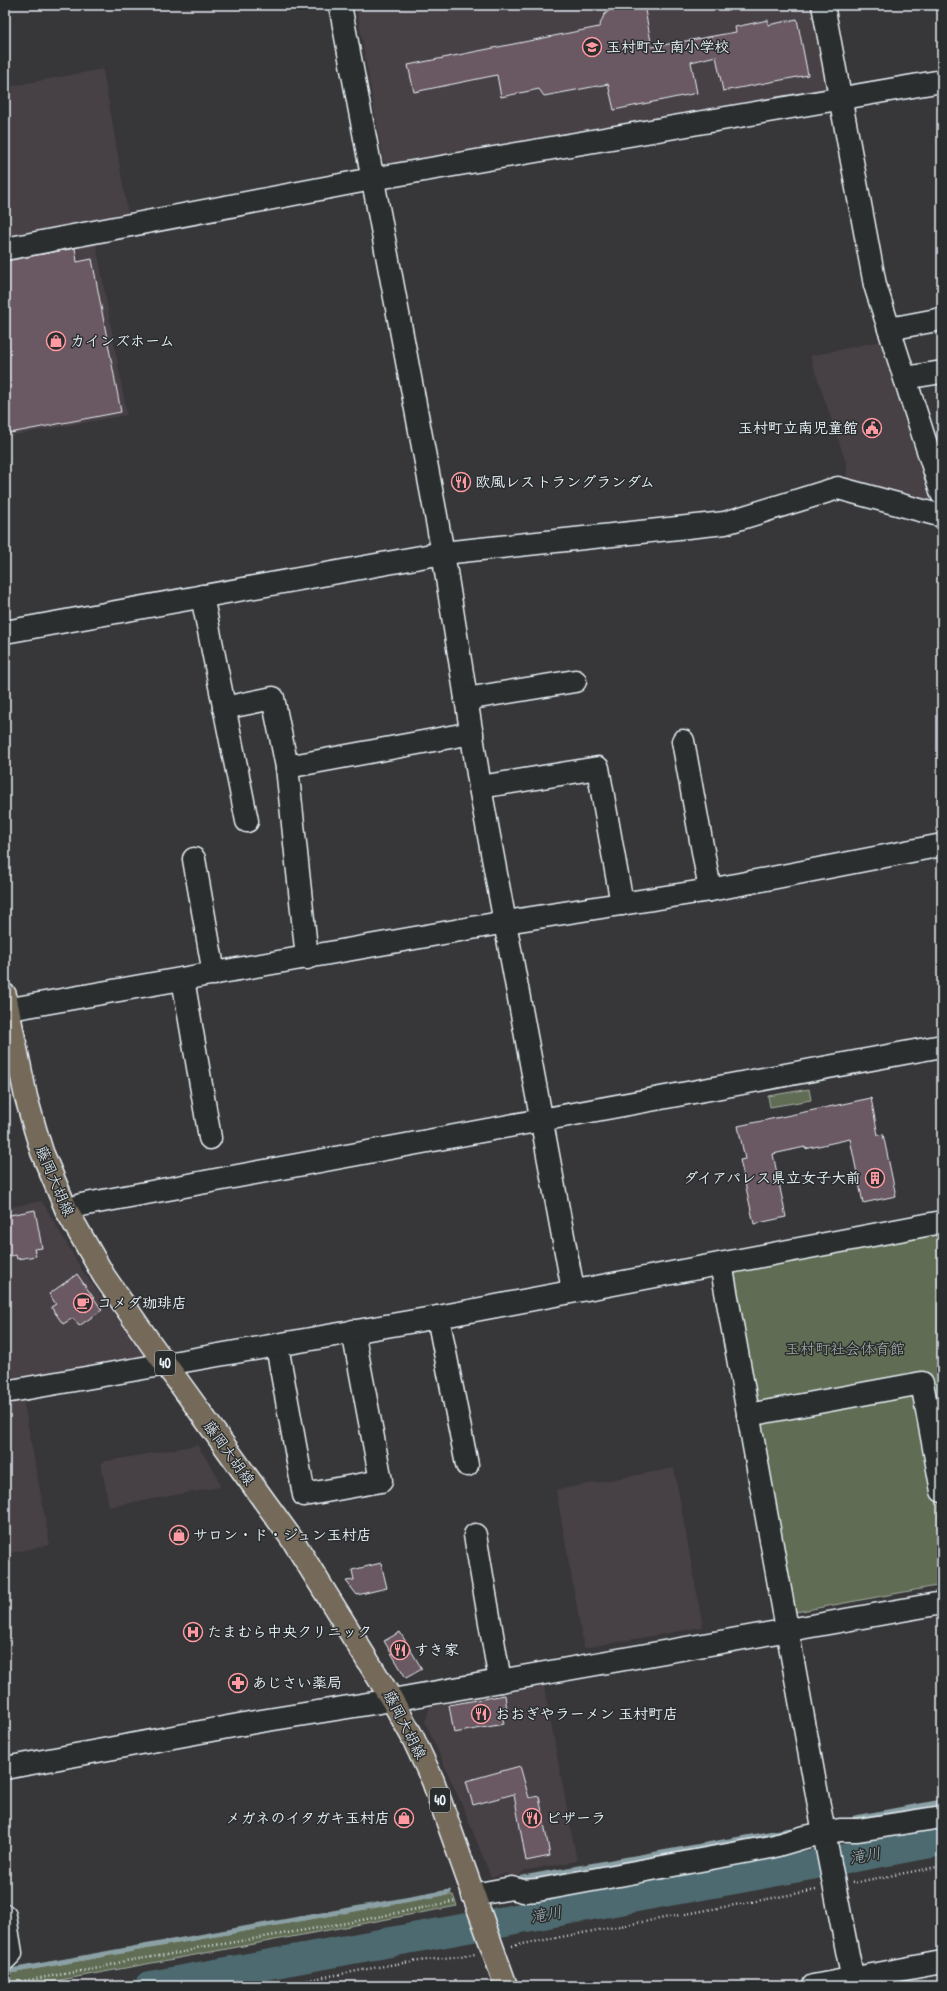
<svg xmlns="http://www.w3.org/2000/svg" width="947" height="1991" font-family="'Patrick Hand','Klee One',sans-serif">
<style>
.built{fill:#474045}
.green{fill:#606c53;stroke:#a4aea6}
.lines{fill:none;stroke-linecap:round;stroke-linejoin:round}
.stream{stroke:#8ba1a6;stroke-width:5}
.river{stroke:#4d6b6f;stroke-width:30}
.building{fill:#6b5962;stroke:#e8f1f8}
.minor-casing{stroke:#e8f1f8;stroke-width:25}
.major-casing{stroke:#e8f1f8;stroke-width:25}
.path{stroke:#e8f1f8;stroke-width:2.5;stroke-dasharray:1 3;stroke-linecap:butt}
.minor{stroke:#2a2d2e;stroke-width:22}
.major{stroke:#746a5a;stroke-width:22}
.labels{text-anchor:middle;stroke-width:3;stroke-linejoin:round;paint-order:stroke}
.shield{fill:#2a2d2e;stroke:#afb6bb;stroke-width:1}
.shield-label{font-size:14px;font-weight:bold;fill:#e8f1f8}
.poi-label{font-size:15px;font-weight:bold;fill:#e8f1f8;stroke:#2a2d2e;text-anchor:start}
.street-label{font-size:15px;fill:#e8f1f8;stroke:#2a2d2e}
.park-label{font-size:15px;fill:#abb5ae;stroke:#2a2d2e}
.water-label{font-size:16px;font-style:italic;fill:#a2b5ba;stroke:#2a2d2e}
</style>
<rect width="100%" height="100%" fill="#373638"/>
<filter id="ink" filterUnits="userSpaceOnUse"><feTurbulence type="fractalNoise" baseFrequency=".025" numOctaves="2"/><feDisplacementMap in="SourceGraphic" scale="8" xChannelSelector="R" yChannelSelector="G"/><feConvolveMatrix kernelMatrix="1 2 1 2 8 2 1 2 1" color-interpolation-filters="sRGB"/></filter>
<g filter="url(#ink)">
<g class="built">
<path d="M356,5H813L829,90L390,167L383,160Z"/>
<path d="M103,69L129,219L93,226L127,415L5,437V87Z"/>
<path d="M880,341L932,505L846,481L847,466L810,356Z"/>
<path d="M42,1201L84,1273L148,1360L20,1382L50,1545L5,1554V1208Z"/>
<path d="M197,1445L217,1475L220,1487L109,1507L101,1462Z"/>
<path d="M674,1468L703,1627L584,1648L556,1490Z"/>
<path d="M544,1686L577,1861L523,1871L520,1876L509,1878L508,1873L491,1877L462,1805L425,1722L430,1706Z"/>
</g>
<g class="green">
<path d="M809,1089L811,1100L770,1107L768,1096Z"/>
<path d="M942,1232V1585L796,1612L730,1271Z"/>
<path d="M443,1895H453L457,1906L29,1986H5V1974Z"/>
</g>
<g class="lines">
<g class="stream">
<path d="M855,1818L942,1802"/>
<path d="M523,1878L790,1830"/>
<path d="M5,1972L449,1892"/>
</g>
<path class="river" d="M150,1986L942,1841"/>
</g>
<g class="building">
<path d="M616,5H644L652,47L736,32L735,27L768,20V25L797,19L808,75L723,91L716,56L691,62L697,93L614,110L608,84L544,96L539,89L501,97L497,75L414,92L408,65L599,27L604,15Z"/>
<path d="M75,248L77,262L92,259L121,412L5,434V261Z"/>
<path d="M871,1098L878,1135L883,1134L896,1196L863,1203L850,1139L805,1149V1147L773,1154L786,1217L754,1224L740,1160L745,1159L738,1126Z"/>
<path d="M35,1210L42,1248L34,1249L36,1256L17,1259L16,1255L5,1257V1216Z"/>
<path d="M77,1274L102,1310L79,1326L73,1318L63,1324L51,1307L56,1304L49,1294Z"/>
<path d="M381,1563L387,1588L357,1595L346,1581L354,1580L352,1570Z"/>
<path d="M400,1632L422,1669L406,1678L384,1641Z"/>
<path d="M505,1695L507,1710L501,1711L504,1724L454,1733L449,1705Z"/>
<path d="M520,1766L529,1798L539,1796L550,1856L526,1861L514,1794L473,1805L466,1781Z"/>
</g>
<g class="lines">
<defs>
<g id="minor">
<path d="M340,5L443,553L481,793L573,1290"/>
<path d="M823,5L875,285L942,494"/>
<path d="M5,249L372,179L942,81"/>
<path d="M889,329L942,319"/>
<path d="M905,378L942,372"/>
<path d="M202,596L247,821"/>
<path d="M5,632L443,553L725,523L838,488L942,516"/>
<path d="M466,699L575,681"/>
<path d="M224,708L273,698L287,767L472,733"/>
<path d="M683,741L710,890"/>
<path d="M287,767L307,958"/>
<path d="M480,787L598,768L622,904"/>
<path d="M194,859L214,974"/>
<path d="M183,979L210,1138"/>
<path d="M5,1010L506,922L710,890L942,845"/>
<path d="M67,1211L81,1205L942,1046"/>
<path d="M721,1264L824,1833L854,1986"/>
<path d="M438,1317L467,1465"/>
<path d="M277,1346L304,1495L381,1481L353,1331"/>
<path d="M5,1392L438,1317L942,1222"/>
<path d="M748,1415L922,1383L942,1491"/>
<path d="M475,1535L500,1681"/>
<path d="M5,1768L255,1722L392,1700L942,1603"/>
<path d="M473,1895L512,1888L523,1891L538,1890L771,1847L805,1837L840,1830H858L942,1817"/>
<path d="M5,1916L11,1953L5,1959"/>
<path d="M813,1986L942,1962"/>
</g>
<path id="major" d="M5,995L26,1097L35,1129L42,1152L67,1211L104,1276L151,1344L294,1542L392,1700L412,1736L433,1781L506,1986"/>
</defs>
<use href="#minor" class="minor-casing"/>
<use href="#major" class="major-casing"/>
<g class="path">
<path d="M852,1883L942,1866"/>
<path d="M512,1946L816,1890"/>
<path d="M5,1984L99,1968L125,1961L185,1952L200,1947L223,1944L352,1922L456,1901"/>
<path d="M276,1986L395,1964L476,1954"/>
</g>
<use href="#minor" class="minor"/>
<use href="#major" class="major"/>
</g>
</g>
<defs>
<symbol id="school-ring" viewBox="-11 -11 22 22"><circle r="9.5" fill="#2a2d2e" stroke="#ff9aa2" stroke-width="1.5"/><path d="M0-5L7-2L0 1L-7-2ZM-4 1L0 2.5L4 1V4Q0 6-4 4Z" fill="#ff9aa2"/></symbol>
<symbol id="shop-ring" viewBox="-11 -11 22 22"><circle r="9.5" fill="#2a2d2e" stroke="#ff9aa2" stroke-width="1.5"/><path d="M-5-2.5h2.3a2.7 3.5 0 0 1 5.4 0H5L5.5 6h-11ZM-1.5-2.5h3a1.5 2.3 0 0 0-3 0Z" fill="#ff9aa2"/></symbol>
<symbol id="civic-ring" viewBox="-11 -11 22 22"><circle r="9.5" fill="#2a2d2e" stroke="#ff9aa2" stroke-width="1.5"/><path d="M-.6-6.5H3V-4.5H.6V-3L4-1V1h2V6H-6V1h2V-1L-.6-3ZM-1.2 2.5V6h2.4V2.5Z" fill="#ff9aa2"/></symbol>
<symbol id="restaurant-ring" viewBox="-11 -11 22 22"><circle r="9.5" fill="#2a2d2e" stroke="#ff9aa2" stroke-width="1.5"/><path d="M-5-6h1v4h1v-4h1v4h1v-4h1v5L-1.5 .5V6h-2V.5L-5-1ZM5-6V6H3V1.5H1.5Q1.5-4 5-6Z" fill="#ff9aa2"/></symbol>
<symbol id="building-ring" viewBox="-11 -11 22 22"><circle r="9.5" fill="#2a2d2e" stroke="#ff9aa2" stroke-width="1.5"/><path d="M-4-6H4V6H1V3H-1V6H-4ZM-2.5-4.3h1.7v1.8h-1.7ZM.8-4.3h1.7v1.8H.8ZM-2.5-1h1.7V.8h-1.7ZM.8-1h1.7V.8H.8Z" fill="#ff9aa2"/></symbol>
<symbol id="cafe-ring" viewBox="-11 -11 22 22"><circle r="9.5" fill="#2a2d2e" stroke="#ff9aa2" stroke-width="1.5"/><path d="M-5.5-4.5H6V0H3Q3 3.5 0 3.5H-2.5Q-5.5 3.5-5.5 0ZM3-3.2v2h1.7v-2ZM-6 4.5H4V6H-6Z" fill="#ff9aa2"/></symbol>
<symbol id="hospital-ring" viewBox="-11 -11 22 22"><circle r="9.5" fill="#2a2d2e" stroke="#ff9aa2" stroke-width="1.5"/><path d="M-5-5h3v3.5h4V-5h3V5h-3V1.5h-4V5h-3Z" fill="#ff9aa2"/></symbol>
<symbol id="pharmacy-ring" viewBox="-11 -11 22 22"><circle r="9.5" fill="#2a2d2e" stroke="#ff9aa2" stroke-width="1.5"/><path d="M-2-6h4v4h4v4h-4v4h-4v-4h-4v-4h4Z" fill="#ff9aa2"/></symbol>
</defs>
<g fill-rule="evenodd">
<use href="#school-ring" x="581" y="36" width="22" height="22"/>
<use href="#shop-ring" x="45" y="330" width="22" height="22"/>
<use href="#civic-ring" x="861" y="417" width="22" height="22"/>
<use href="#restaurant-ring" x="450" y="471" width="22" height="22"/>
<use href="#building-ring" x="864" y="1167" width="22" height="22"/>
<use href="#cafe-ring" x="72" y="1292" width="22" height="22"/>
<use href="#shop-ring" x="168" y="1524" width="22" height="22"/>
<use href="#hospital-ring" x="182" y="1621" width="22" height="22"/>
<use href="#restaurant-ring" x="389" y="1639" width="22" height="22"/>
<use href="#pharmacy-ring" x="227" y="1672" width="22" height="22"/>
<use href="#restaurant-ring" x="470" y="1703" width="22" height="22"/>
<use href="#shop-ring" x="393" y="1807" width="22" height="22"/>
<use href="#restaurant-ring" x="521" y="1807" width="22" height="22"/>
</g>
<g class="labels">
<g class="shield">
<rect x="155" y="1351" width="20" height="24" rx="3"/>
<rect x="430" y="1788" width="20" height="24" rx="3"/>
</g>
<g class="shield-label">
<text x="165" y="1368">40</text>
<text x="440" y="1805">40</text>
</g>
<g class="poi-label">
<text x="606" y="52">玉村町立 南小学校</text>
<text x="70" y="346">カインズホーム</text>
<text x="858" y="433" text-anchor="end">玉村町立南児童館</text>
<text x="475" y="487">欧風レストラングランダム</text>
<text x="861" y="1183" text-anchor="end">ダイアパレス県立女子大前</text>
<text x="97" y="1308">コメダ珈琲店</text>
<text x="193" y="1540">サロン・ド・ジュン玉村店</text>
<text x="207" y="1637">たまむら中央クリニック</text>
<text x="414" y="1655">すき家</text>
<text x="252" y="1688">あじさい薬局</text>
<text x="495" y="1719">おおぎやラーメン 玉村町店</text>
<text x="390" y="1823" text-anchor="end">メガネのイタガキ玉村店</text>
<text x="546" y="1823">ピザーラ</text>
</g>
<g class="street-label">
<text transform="translate(55 1181) rotate(67)" y="5">藤岡大胡線</text>
<text transform="translate(229 1453) rotate(54)" y="5">藤岡大胡線</text>
<text transform="translate(405 1725) rotate(63)" y="5">藤岡大胡線</text>
</g>
<g class="park-label">
<text x="845" y="1354">玉村町社会体育館</text>
</g>
<g class="water-label">
<text transform="translate(865 1855) rotate(-10)" y="6">滝川</text>
<text transform="translate(546 1914) rotate(-10)" y="6">滝川</text>
</g>
</g>
<rect width="947" height="1991" fill="none" stroke="#2a2d2e" stroke-width="20"/>
<rect x="10" y="10" width="927" height="1971" fill="none" stroke="#e8f1f8" stroke-width="1.5" filter="url(#ink)"/>
</svg>
